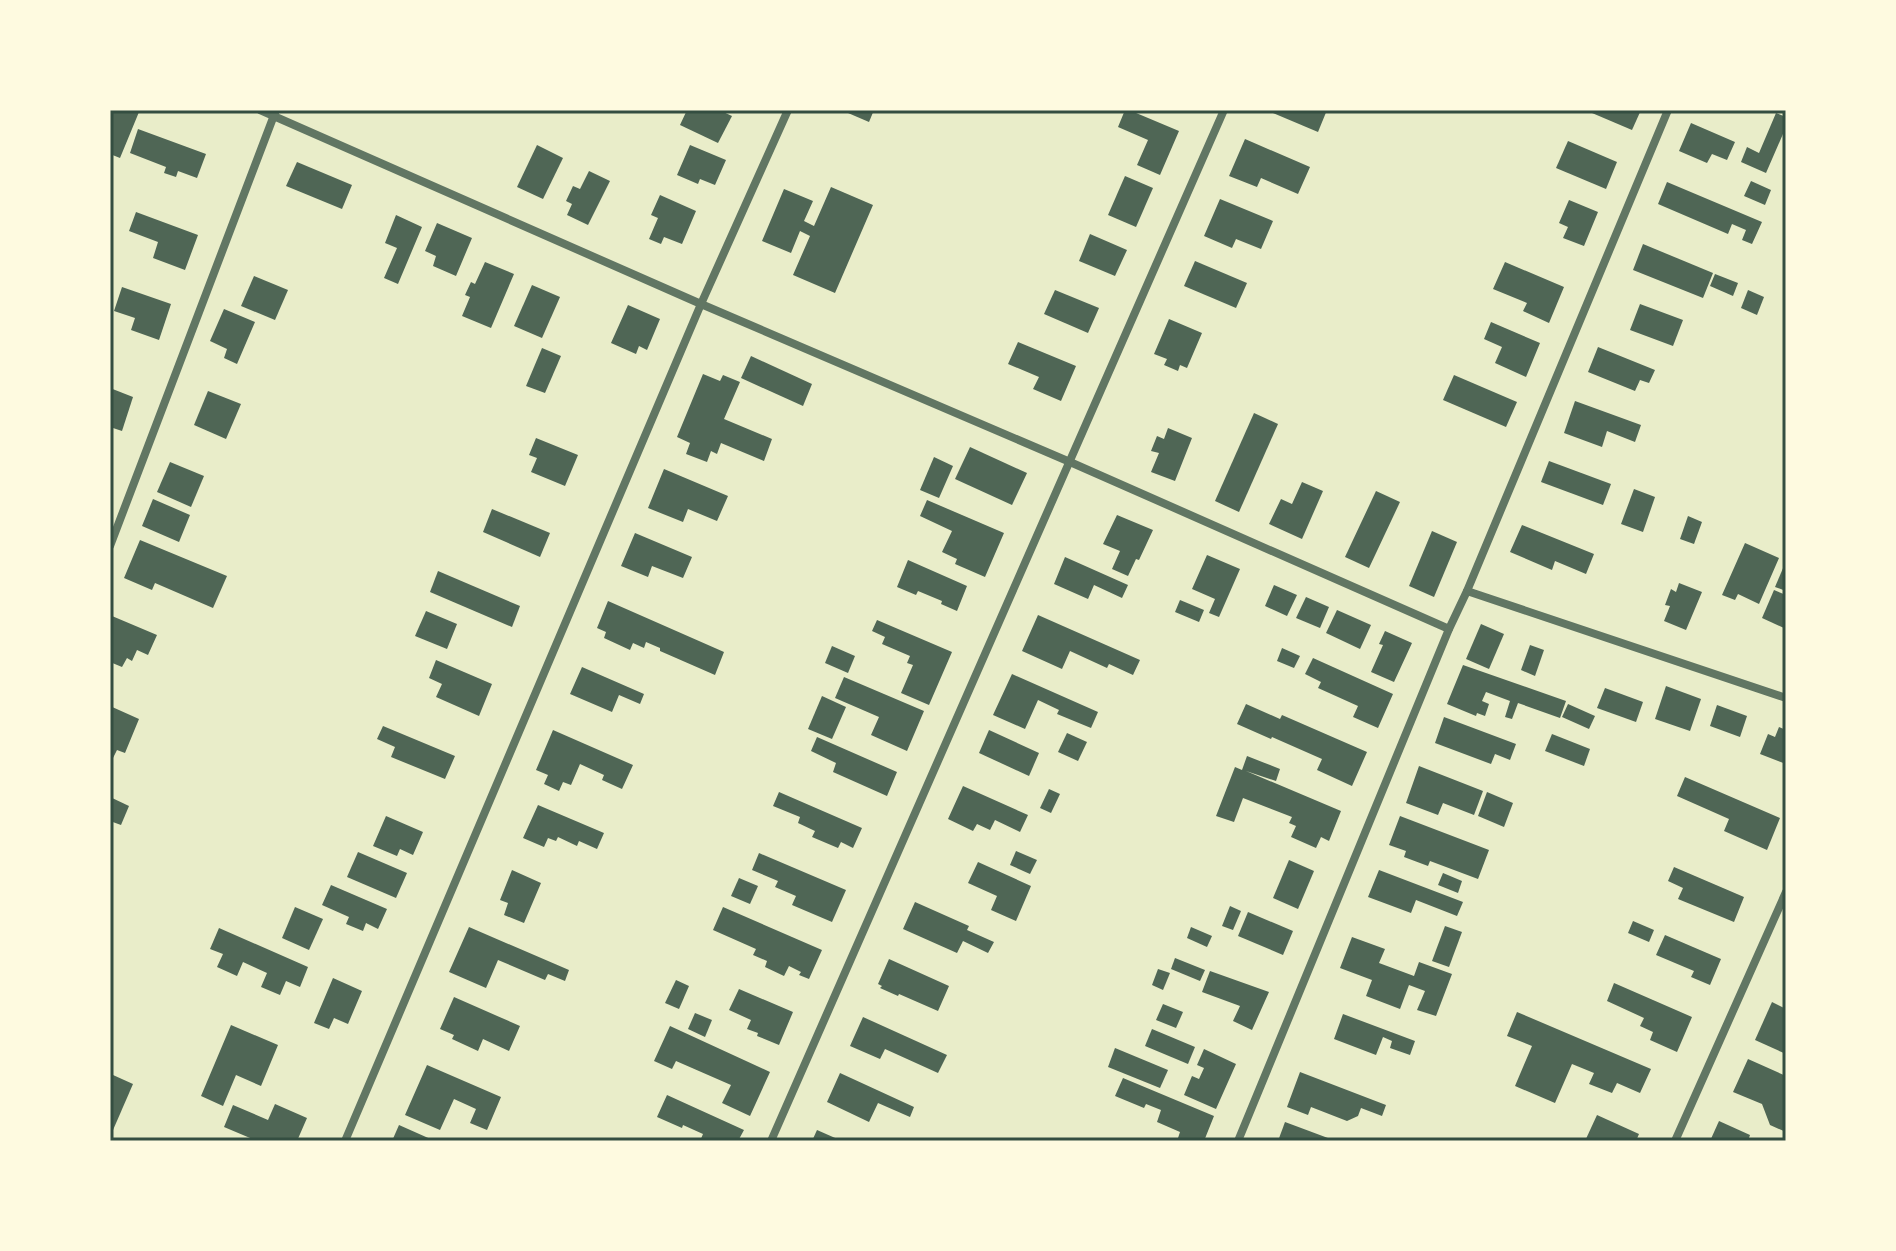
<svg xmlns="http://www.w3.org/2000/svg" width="1896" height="1251" font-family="'DejaVu Sans',sans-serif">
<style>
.building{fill:#4f6655}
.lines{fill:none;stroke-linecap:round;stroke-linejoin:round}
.minor{stroke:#617663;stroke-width:8}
.neatline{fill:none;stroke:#344e41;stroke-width:3}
</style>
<rect width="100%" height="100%" fill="#e9edc9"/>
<g class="building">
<path d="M110,110H134L139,112L120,158L110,154L111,127Z"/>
<path d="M687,110H719L732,116L718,143L680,125Z"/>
<path d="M841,110H874L869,122Z"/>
<path d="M1125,110H1129L1179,131L1160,175L1137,165L1148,140L1118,127Z"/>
<path d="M1266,110H1327L1318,132Z"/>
<path d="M1593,110H1641L1632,130L1592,113Z"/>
<path d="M1776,113L1786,117V127L1766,173L1741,162L1747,147L1759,153Z"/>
<path d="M1691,123L1735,142L1727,160L1712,154L1707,163L1679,151Z"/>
<path d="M138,129L206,154L197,178L178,171L176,177L164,173L166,167L130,153Z"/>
<path d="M1245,139L1310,167L1298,194L1261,178L1257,187L1229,176Z"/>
<path d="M1568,141L1617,162L1606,189L1556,168Z"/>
<path d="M537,145L563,158L543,199L517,187Z"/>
<path d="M690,145L726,160L715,185L700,179L698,184L677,175Z"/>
<path d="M297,162L352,185L342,209L286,186Z"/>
<path d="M589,171L610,181L588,225L567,215L572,204L566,201L573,186L580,189Z"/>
<path d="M1125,176L1153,188L1136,227L1108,215Z"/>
<path d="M1751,181L1771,190L1765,205L1744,196Z"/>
<path d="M1667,182L1762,222L1752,244L1742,240L1746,230L1732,224L1728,234L1658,204Z"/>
<path d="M831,187L873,205L835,293L793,275L810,236L800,231L791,253L762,241L784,189L813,201L804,221L814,226Z"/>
<path d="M660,195L696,211L682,244L664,237L661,244L649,239L658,218L651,215Z"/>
<path d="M1220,199L1273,221L1261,249L1236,239L1232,248L1204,236Z"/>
<path d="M1569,200L1598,212L1584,246L1563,238L1568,227L1559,223Z"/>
<path d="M136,212L198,235L185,270L153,258L158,242L129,231Z"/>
<path d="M396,215L422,227L398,284L384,278L397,248L385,243Z"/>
<path d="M437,223L472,238L456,276L433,266L436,256L425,251Z"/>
<path d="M1090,234L1127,250L1115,276L1079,261Z"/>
<path d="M1643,244L1713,273L1703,298L1633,270Z"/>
<path d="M1195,261L1247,283L1236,308L1184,286Z"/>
<path d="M485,262L514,274L491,328L462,316L470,297L465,295L471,282L475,284Z"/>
<path d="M1505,262L1564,287L1549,323L1523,311L1527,303L1493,289Z"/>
<path d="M1715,274L1738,283L1733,296L1710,286Z"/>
<path d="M254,276L288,290L275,320L241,306Z"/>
<path d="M532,285L560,297L542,338L514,326Z"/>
<path d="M122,287L171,304L159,340L131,330L135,318L114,311Z"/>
<path d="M1055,290L1099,308L1088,333L1044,314Z"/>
<path d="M1748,290L1764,297L1757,315L1741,308Z"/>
<path d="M1640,304L1683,320L1673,346L1630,330Z"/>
<path d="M628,305L660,319L647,350L639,346L636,354L611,343Z"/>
<path d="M224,309L255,322L237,364L224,358L227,349L210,341Z"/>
<path d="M1169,319L1202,333L1187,368L1180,365L1178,371L1164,365L1167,359L1154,354Z"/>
<path d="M1491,322L1540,343L1526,377L1495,363L1502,347L1484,339Z"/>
<path d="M1018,342L1076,366L1061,401L1033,389L1039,377L1008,364Z"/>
<path d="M1598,347L1655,370L1649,383L1640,380L1635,391L1588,372Z"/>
<path d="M542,348L561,356L545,393L526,386Z"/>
<path d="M751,356L812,384L803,406L741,378Z"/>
<path d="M703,374L720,381L723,375L740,382L724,419L772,439L764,461L721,443L717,454L711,451L707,462L686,454L690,443L677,437Z"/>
<path d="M1454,375L1517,402L1506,427L1443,400Z"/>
<path d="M110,388L133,397L122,431L110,427Z"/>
<path d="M208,391L241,404L226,439L194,425Z"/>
<path d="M1575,401L1641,425L1635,442L1607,431L1602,447L1564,433Z"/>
<path d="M1254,413L1278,424L1239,512L1215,501Z"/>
<path d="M1168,428L1192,438L1175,481L1151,472L1159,453L1151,451L1157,436L1164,439Z"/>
<path d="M536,438L578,455L565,486L531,472L537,458L529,455Z"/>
<path d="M970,447L1027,473L1012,505L955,479Z"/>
<path d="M934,457L953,466L939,498L920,490Z"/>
<path d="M1549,461L1611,484L1603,505L1541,482Z"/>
<path d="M170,462L204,476L191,507L157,492Z"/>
<path d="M664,469L728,496L717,521L688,509L683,522L648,508Z"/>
<path d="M1302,482L1323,491L1302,539L1269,524L1281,499L1292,504Z"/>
<path d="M1634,489L1655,497L1643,532L1621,524Z"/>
<path d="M1376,491L1400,502L1369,568L1345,557Z"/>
<path d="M153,499L190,515L179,542L142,526Z"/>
<path d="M927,500L1004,533L985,577L955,564L957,559L942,552L952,531L920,516Z"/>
<path d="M492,509L550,533L540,557L483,532Z"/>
<path d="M1117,515L1153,530L1139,560L1136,559L1128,576L1112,569L1120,551L1103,544Z"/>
<path d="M1688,516L1702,522L1694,544L1680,539Z"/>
<path d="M1522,525L1594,554L1586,574L1555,561L1552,570L1510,552Z"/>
<path d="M1432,531L1457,542L1434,597L1409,586Z"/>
<path d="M635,533L692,557L683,578L652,566L648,577L621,566Z"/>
<path d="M140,540L227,576L213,608L155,583L152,590L124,578Z"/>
<path d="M1745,543L1779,558L1759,604L1738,594L1735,600L1722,595Z"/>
<path d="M1207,555L1240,569L1219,617L1209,613L1215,599L1192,589Z"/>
<path d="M1065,557L1128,585L1122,598L1094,585L1088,599L1054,584Z"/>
<path d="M908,560L967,586L957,611L941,604L942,601L918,591L916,595L897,587Z"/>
<path d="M1786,561V591L1775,587Z"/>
<path d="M438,571L520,606L512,627L430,592Z"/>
<path d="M1679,583L1702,592L1686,630L1664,621L1670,606L1665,605L1671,589L1676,592Z"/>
<path d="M1274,585L1297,595L1287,616L1265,606Z"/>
<path d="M1774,590L1786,595V629L1762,618Z"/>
<path d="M1306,597L1329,607L1320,628L1296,618Z"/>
<path d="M1180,600L1204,610L1199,622L1175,612Z"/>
<path d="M608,601L724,652L715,675L660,651V648L646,642L644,648L633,643L630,650L604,638L606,632L597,628Z"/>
<path d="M1337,610L1371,625L1360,649L1326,633Z"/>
<path d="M426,611L457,624L447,649L415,636Z"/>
<path d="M1038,615L1140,660L1133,675L1109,664L1107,668L1070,651L1062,669L1022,651Z"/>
<path d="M112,616L157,635L148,655L137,650L132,661L127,658L122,667L110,662L113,652L110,651V620Z"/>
<path d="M877,620L952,652L929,705L901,693L913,665L907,663L910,656L882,644L885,637L872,631Z"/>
<path d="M1481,624L1504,634L1489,669L1466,659Z"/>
<path d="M1385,631L1412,643L1394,682L1371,672L1383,645L1379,644Z"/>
<path d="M1530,645L1544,650L1535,676L1521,670Z"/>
<path d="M832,646L855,656L848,673L825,663Z"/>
<path d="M1282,648L1300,656L1294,668L1277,661Z"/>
<path d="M1313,658L1393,694L1378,728L1353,717L1358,706L1318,688L1321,682L1305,674Z"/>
<path d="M436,660L492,684L479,716L436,697L442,684L429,678Z"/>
<path d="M1463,665L1566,701L1560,718L1518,703L1512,719L1505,717L1510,701L1486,692L1482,701L1489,704L1485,716L1477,713L1476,716L1447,704Z"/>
<path d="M582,667L644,694L640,704L619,695L612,712L570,694Z"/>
<path d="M1012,674L1098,712L1091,728L1057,714L1059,710L1038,700L1025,729L993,715Z"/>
<path d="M844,677L924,711L907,751L871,735L879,717L835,698Z"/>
<path d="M1666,686L1701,699L1690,731L1655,719Z"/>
<path d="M1605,688L1643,702L1636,722L1597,708Z"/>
<path d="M822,696L846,707L832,739L808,729Z"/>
<path d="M1246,704L1280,719L1282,715L1367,752L1352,786L1317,770L1322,759L1272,737L1271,739L1237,724Z"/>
<path d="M1568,704L1595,716L1589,729L1562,717Z"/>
<path d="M1717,705L1747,716L1740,737L1710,726Z"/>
<path d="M110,706L139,719L125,753L117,750L112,760L110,759Z"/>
<path d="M1444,717L1516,744L1510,760L1495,754L1491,764L1435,743Z"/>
<path d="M383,726L455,756L445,779L391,757L395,747L377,739Z"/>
<path d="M1779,727L1786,730V764L1760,754L1768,734L1775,737Z"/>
<path d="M553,730L633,765L622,789L602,780L604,775L580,764L571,785L563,782L559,791L544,784L548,775L536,770Z"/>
<path d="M989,730L1039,753L1029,776L979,753Z"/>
<path d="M1067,733L1087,742L1078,761L1058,752Z"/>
<path d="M1552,734L1590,749L1584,766L1545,751Z"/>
<path d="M817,737L897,772L887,796L833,772L836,763L811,751Z"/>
<path d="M1247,756L1280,769L1276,781L1246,771L1341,811L1329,841L1321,837L1316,848L1291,837L1296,826L1289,823L1292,817L1243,798L1234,822L1216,816L1235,767L1242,770Z"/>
<path d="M1419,766L1483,791L1474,815L1443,803L1438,815L1406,803Z"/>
<path d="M1685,777L1780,818L1767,850L1724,831L1729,819L1677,796Z"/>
<path d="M963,786L1028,815L1020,832L995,820L990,830L977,824L973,831L948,819Z"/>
<path d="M1049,789L1060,794L1051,813L1040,808Z"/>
<path d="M779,792L862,828L853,848L841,842L838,848L812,837L815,831L798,823L800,817L773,806Z"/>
<path d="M1487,792L1513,803L1504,827L1478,816Z"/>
<path d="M110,797L129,806L121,825L110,821Z"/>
<path d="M538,805L604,833L597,849L579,841L577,846L558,837L556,841L548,838L544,847L523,838Z"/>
<path d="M386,816L423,832L413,855L400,849L397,856L373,846Z"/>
<path d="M1400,816L1489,850L1478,879L1430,861L1428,866L1404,857L1406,851L1389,845Z"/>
<path d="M1016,851L1037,860L1030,874L1010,865Z"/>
<path d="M358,852L407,873L396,898L347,877Z"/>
<path d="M759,853L846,890L832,922L792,905L796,896L775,887L778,881L752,870Z"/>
<path d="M1289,860L1314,871L1298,909L1273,898Z"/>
<path d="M978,862L1031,886L1016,921L991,910L997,896L968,883Z"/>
<path d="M1674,867L1744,897L1734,922L1678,899L1683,888L1668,881Z"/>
<path d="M512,870L541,883L524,923L504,915L508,903L500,900Z"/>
<path d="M1379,870L1463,902L1457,916L1416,900L1411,913L1368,897Z"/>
<path d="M1443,873L1462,881L1458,893L1438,885Z"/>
<path d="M739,878L758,886L750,904L731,896Z"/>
<path d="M331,885L387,909L378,929L366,923L363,931L346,924L349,917L322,905Z"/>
<path d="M915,902L969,926L967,930L994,942L988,953L963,941L957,953L903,929Z"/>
<path d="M1230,906L1241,911L1233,930L1222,926Z"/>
<path d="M295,907L323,919L309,950L282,938Z"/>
<path d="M723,907L822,950L809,979L799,975L801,972L789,966L784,976L765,967L767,961L753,955L756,949L713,930Z"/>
<path d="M1248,912L1293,931L1283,955L1238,936Z"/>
<path d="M1633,921L1654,930L1649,942L1628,933Z"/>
<path d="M1445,926L1462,932L1449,967L1432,961Z"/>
<path d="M469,927L569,970L565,981L548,974L545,980L498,960L486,988L449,972Z"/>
<path d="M1191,927L1212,936L1207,947L1187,938Z"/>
<path d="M219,928L308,967L300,987L286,981L280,995L261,987L267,973L256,968L243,962L237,976L217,967L223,954L210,949Z"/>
<path d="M1665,935L1721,959L1710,985L1691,977L1694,971L1656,955Z"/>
<path d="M1352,937L1385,949L1379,963L1414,976L1419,962L1452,974L1436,1016L1417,1010L1425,991L1409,985L1400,1009L1366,996L1372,980L1340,968Z"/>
<path d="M1175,958L1205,970L1200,981L1171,969Z"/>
<path d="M889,959L949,986L938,1011L899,994L898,996L880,988L882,986L878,984Z"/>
<path d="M1158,969L1170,973L1163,990L1152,985Z"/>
<path d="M1210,971L1269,992L1252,1030L1233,1021L1240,1006L1202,992Z"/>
<path d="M333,978L362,991L348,1024L334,1018L329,1029L314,1023Z"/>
<path d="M676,980L689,986L679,1009L665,1003Z"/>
<path d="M1614,983L1692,1017L1677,1052L1650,1040L1653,1032L1640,1026L1644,1018L1607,1001Z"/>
<path d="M739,989L793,1012L779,1045L757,1036L758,1033L747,1029L751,1020L729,1010Z"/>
<path d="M454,997L520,1026L509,1051L483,1039L478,1051L452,1039L454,1035L440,1029Z"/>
<path d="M1772,1002L1786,1009V1054L1755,1040Z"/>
<path d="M1163,1004L1183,1012L1176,1028L1156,1020Z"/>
<path d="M1517,1012L1651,1069L1640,1093L1617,1083L1612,1093L1589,1084L1594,1073L1572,1064L1555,1103L1515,1086L1532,1046L1507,1036Z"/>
<path d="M695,1013L712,1020L705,1037L688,1029Z"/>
<path d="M1343,1014L1415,1041L1410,1055L1390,1048L1392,1041L1383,1037L1376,1055L1334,1039Z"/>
<path d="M863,1017L947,1055L938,1073L885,1049L880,1059L850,1046Z"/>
<path d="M231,1025L278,1045L261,1086L236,1075L223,1106L201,1096Z"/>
<path d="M670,1026L770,1072L750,1116L722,1103L731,1085L676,1061L672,1069L654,1061Z"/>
<path d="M1152,1029L1195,1047L1188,1064L1145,1046Z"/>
<path d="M1115,1048L1168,1070L1160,1088L1108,1067Z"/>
<path d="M1204,1049L1236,1064L1216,1109L1184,1095L1192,1076L1199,1079L1204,1068L1197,1065Z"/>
<path d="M1748,1059L1786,1076V1132L1770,1125L1762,1104L1733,1092Z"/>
<path d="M427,1065L501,1097L487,1130L470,1123L476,1109L454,1099L440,1130L405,1115Z"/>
<path d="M1300,1072L1386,1105L1382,1116L1361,1108L1358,1116L1347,1121L1311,1107L1308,1115L1287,1107Z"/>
<path d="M840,1073L914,1107L910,1117L878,1103L869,1122L827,1102Z"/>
<path d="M113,1075L133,1084L110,1137V1082Z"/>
<path d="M1123,1078L1214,1116L1204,1141H1177L1180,1132L1157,1122L1161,1110L1146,1104L1144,1108L1115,1096Z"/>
<path d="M667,1095L744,1130L738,1141H700L703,1134L683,1125L682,1128L657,1117Z"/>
<path d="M275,1104L307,1118L297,1141H257L224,1127L233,1105L268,1120Z"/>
<path d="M1597,1115L1639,1134L1636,1141H1585Z"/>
<path d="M1719,1121L1750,1135L1748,1141H1710Z"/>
<path d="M1285,1122L1336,1141H1278Z"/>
<path d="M399,1125L435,1141H392Z"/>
<path d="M817,1130L842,1141H812Z"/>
</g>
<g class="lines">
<g class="minor">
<path d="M260,110L701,304L1070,462L1449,629"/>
<path d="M110,546L276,110"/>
<path d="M1467,591L1786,698"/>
<path d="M345,1141L701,304L788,110"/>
<path d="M771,1141L1224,110"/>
<path d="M1238,1141L1449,629L1467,591L1668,110"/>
<path d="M1675,1141L1786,892"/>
</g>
</g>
<rect width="1896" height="1251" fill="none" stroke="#fefae0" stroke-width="224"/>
<rect x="112" y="112" width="1672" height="1027" class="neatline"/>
</svg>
